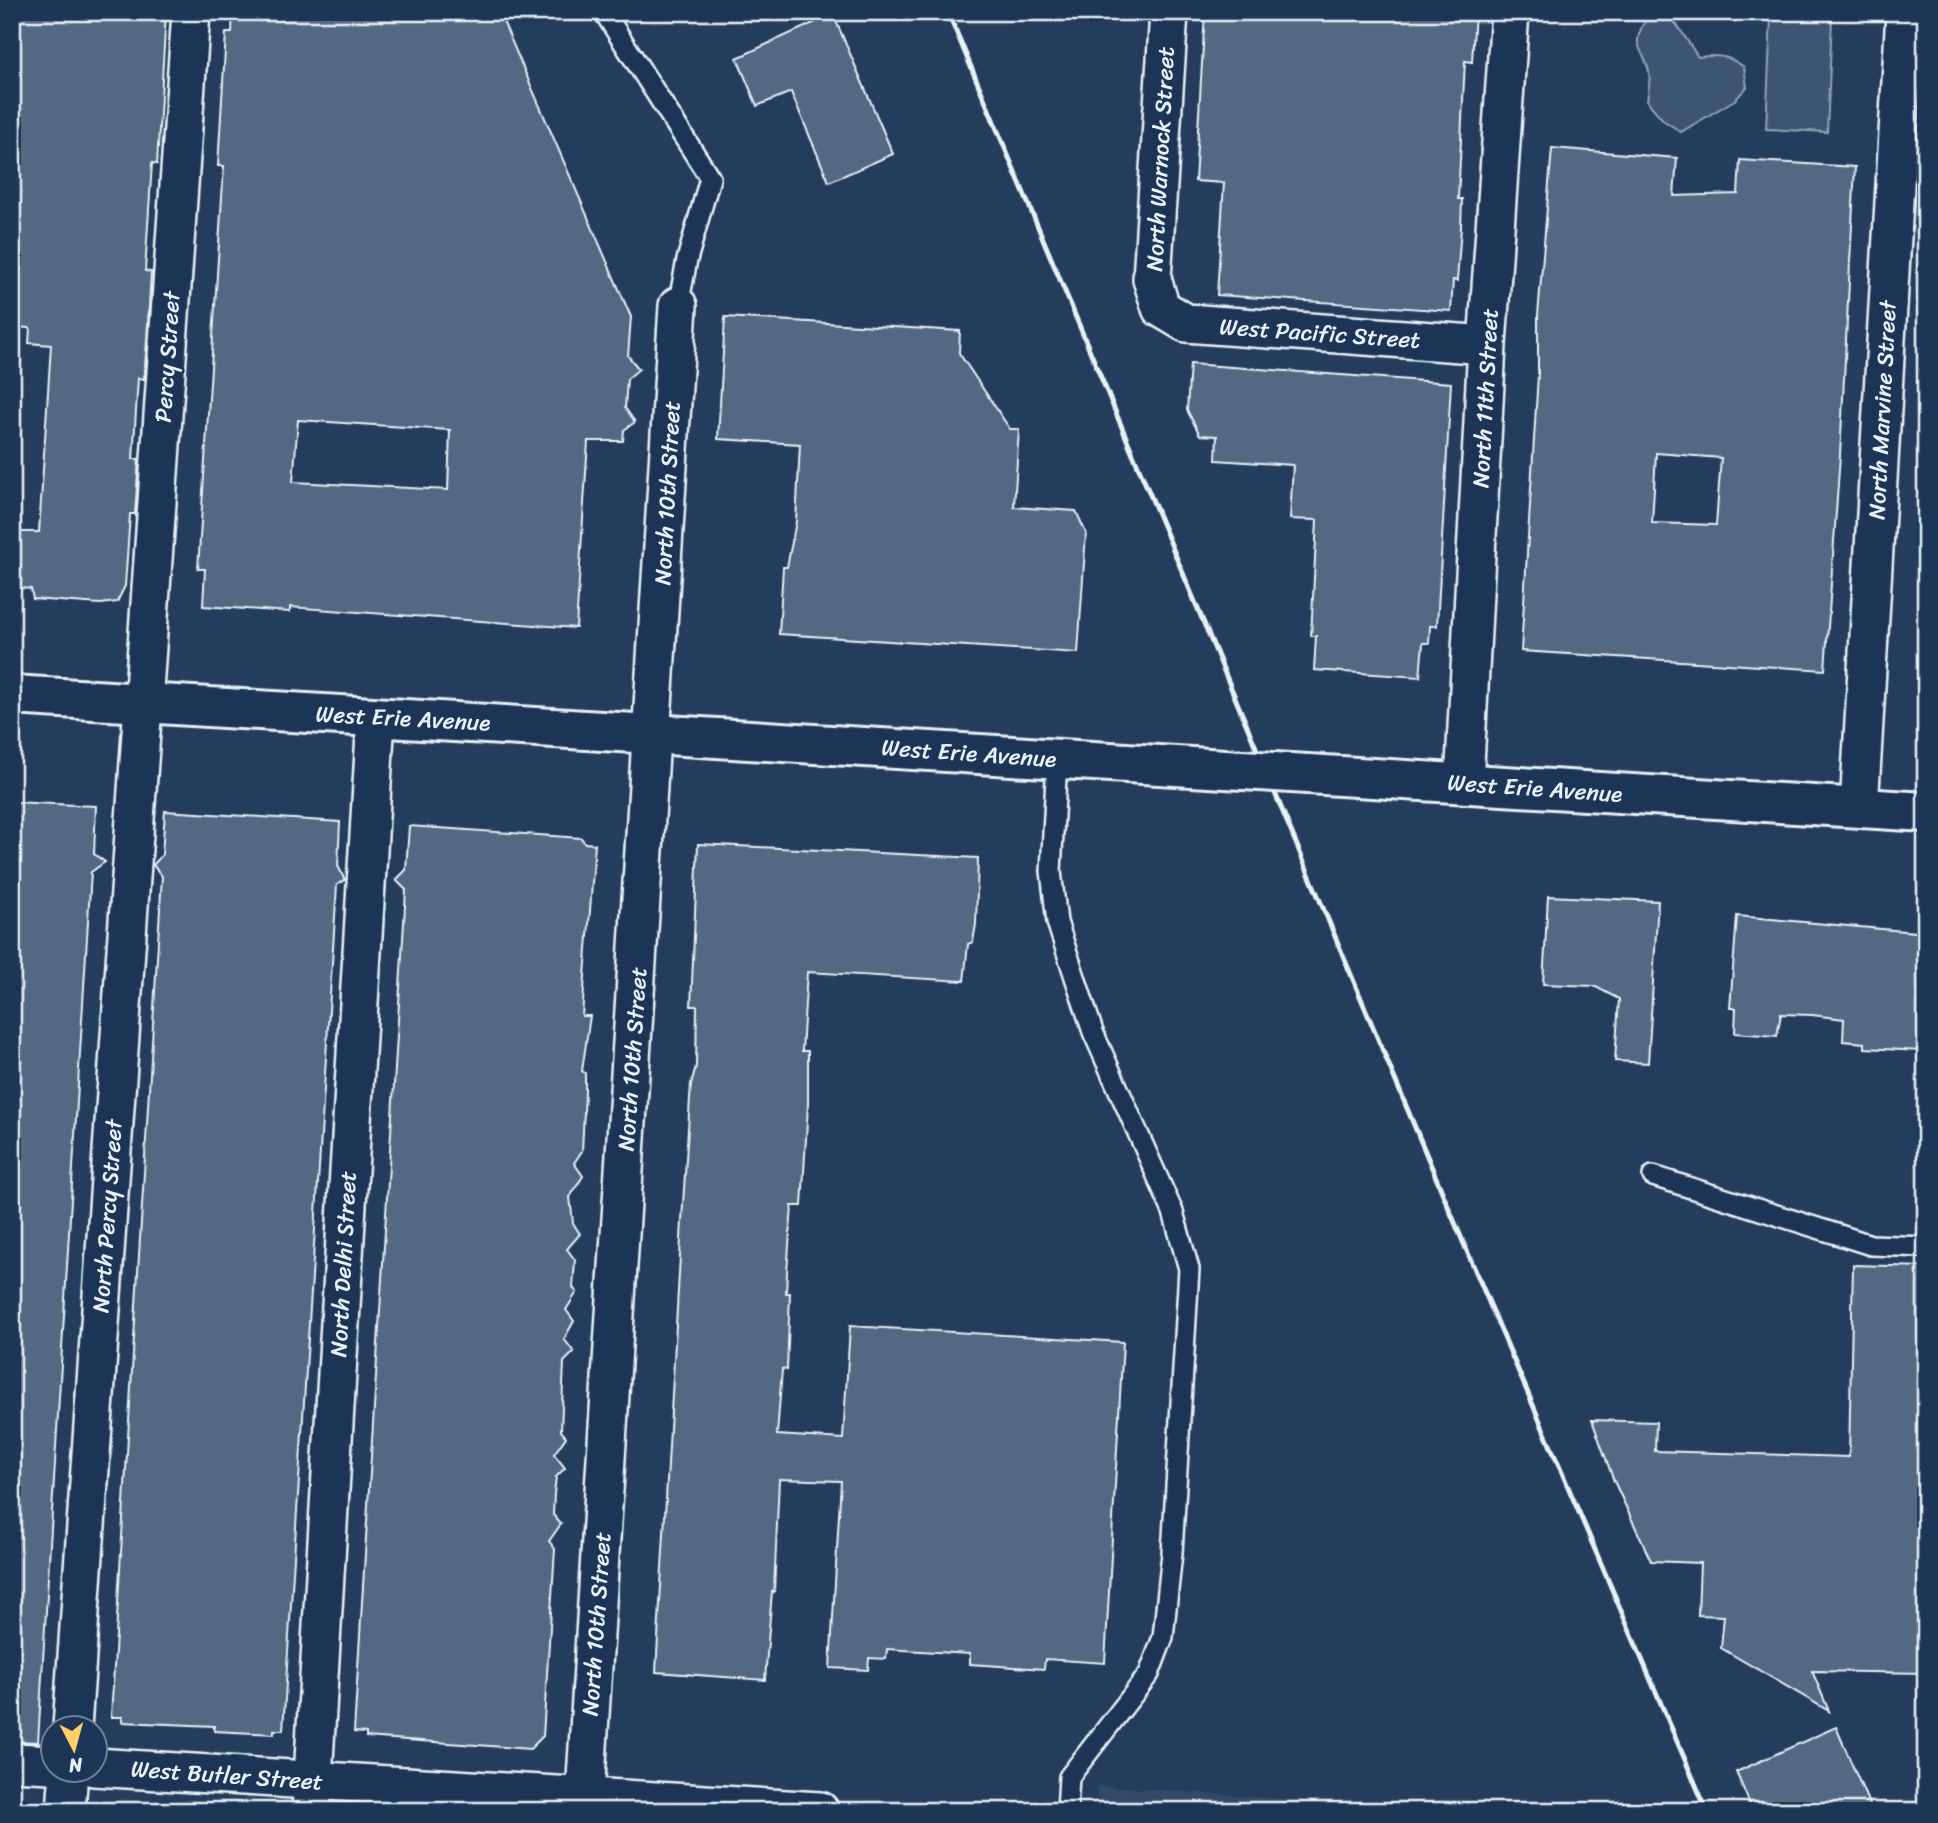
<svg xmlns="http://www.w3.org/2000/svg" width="1938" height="1823" font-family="Sriracha,sans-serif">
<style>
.built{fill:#334a68}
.green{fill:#3e5472;stroke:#93a2b5;stroke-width:2}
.building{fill:#536782;stroke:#e8f1f8;stroke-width:2;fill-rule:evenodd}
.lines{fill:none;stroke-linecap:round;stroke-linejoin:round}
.service-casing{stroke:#e8f1f8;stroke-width:24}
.minor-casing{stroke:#e8f1f8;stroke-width:42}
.secondary-casing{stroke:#e8f1f8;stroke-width:44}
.service{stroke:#1d3557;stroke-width:19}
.minor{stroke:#1d3557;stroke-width:37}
.secondary{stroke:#1d3557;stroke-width:38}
.rail{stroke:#e8f1f8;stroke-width:5}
.secondary-bridge-casing{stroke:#e8f1f8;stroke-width:44;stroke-linecap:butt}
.secondary-bridge{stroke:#1d3557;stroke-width:38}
.labels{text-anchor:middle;stroke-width:5;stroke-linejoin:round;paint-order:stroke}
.street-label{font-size:23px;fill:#e8f1f8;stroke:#1d3557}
</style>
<rect width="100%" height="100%" fill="#253d5d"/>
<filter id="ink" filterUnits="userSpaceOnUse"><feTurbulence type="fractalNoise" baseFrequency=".0143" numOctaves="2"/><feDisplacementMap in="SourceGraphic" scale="14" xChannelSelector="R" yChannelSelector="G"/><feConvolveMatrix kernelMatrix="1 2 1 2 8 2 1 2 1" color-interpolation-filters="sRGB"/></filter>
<g filter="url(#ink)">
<path class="built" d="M1097,1786L1453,1811H1098Z"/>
<g class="green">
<path d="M1667,16L1677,25L1698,57C1717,55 1728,55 1744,67L1747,87L1736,99L1681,132L1663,120L1647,101C1648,92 1651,80 1649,72C1644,47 1628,48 1647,18Z"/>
<path d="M1771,16L1832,19L1827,132L1766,129Z"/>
</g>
<g class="building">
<path d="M12,12H166L157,164L152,163L145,271L151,272L147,340L144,379L138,378L133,459H139L135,514H130L125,586L117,602L100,604L33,599L31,589L13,587L17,532H39L51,345L29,343L30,328L12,327Z"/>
<path d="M233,12H499L631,317L628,356L639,369L627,379L625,408L635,422L624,430L623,441H588L576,628L290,607V612L203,606L205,569H198L224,166H218L226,33H232ZM298,420L450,430L448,490L293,482Z"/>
<path d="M1205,12H1475L1472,62L1465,61L1458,199H1462L1461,227L1457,281L1453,280L1451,311L1217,295L1224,183L1195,181Z"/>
<path d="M833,14L893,154L829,182L791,92L757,106L737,58Z"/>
<path d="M1552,148L1677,158L1674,196L1738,194L1740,160L1855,167L1840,455L1825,670L1521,651L1538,374V315ZM1656,453L1721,458L1716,525L1652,523Z"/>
<path d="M725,317L960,331L959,353L1010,429H1019L1014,507L1076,511L1086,533L1078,653L779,634L783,567H787L796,522L800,444L718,439Z"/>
<path d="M1190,364L1451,383L1437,626H1430L1429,643H1423L1420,677L1314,670L1316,636H1311L1317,520L1290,519L1293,465L1216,460L1217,436L1200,435L1187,410Z"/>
<path d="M12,802L96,806L94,854L105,862L91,872L38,1742L12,1741V1016L19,929H12Z"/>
<path d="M165,811L340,822L338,866L345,880L337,885L283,1730H274V1734L214,1731V1726L122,1722V1717H111L162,876L153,865L162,855Z"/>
<path d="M409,826L581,838L585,843L595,844L582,1016H590L582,1071L585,1073V1092L582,1151L574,1163L583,1176L570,1197L573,1223L580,1234L567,1249L575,1260L573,1288L577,1292L566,1310L574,1321L564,1339L574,1352L564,1362L561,1431L566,1437L554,1454L565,1468L556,1477L554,1494L553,1515L561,1524L549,1541L555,1549L543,1736L530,1749L366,1737V1733L354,1732L406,890L396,880L406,870Z"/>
<path d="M698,844L978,858L976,924L973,942L968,944L964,981L807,972L802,1051H808V1104L802,1206H792L787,1272L786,1293H790L787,1370L782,1369L777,1435L843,1439L850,1326L1123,1342L1105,1663L1045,1659L1044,1669L970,1664V1654L887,1649L886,1659L869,1658L868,1670L830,1668L841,1481L779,1479L774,1592L772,1591L765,1680L656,1672L683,1204L691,1084L696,1066L697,1006H691Z"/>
<path d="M1548,896L1658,901L1648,1063L1615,1061L1619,999L1594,986L1543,984Z"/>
<path d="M1737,916L1926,933L1921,1051L1865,1048V1043L1843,1041L1844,1019L1812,1015L1781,1014L1777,1036L1735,1033L1736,1008H1730Z"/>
<path d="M1853,1265L1926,1267V1673L1812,1671L1829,1711L1721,1648L1724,1616L1698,1615L1700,1563L1651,1561L1614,1481L1592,1420L1656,1422L1655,1451L1849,1457Z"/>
<path d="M1836,1727L1872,1811H1753L1736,1772Z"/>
</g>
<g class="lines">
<defs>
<g id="service">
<path d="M604,12L710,178L687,260L678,306"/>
<path d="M1057,759L1051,871L1057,922L1093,1032L1173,1212L1189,1269L1172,1553L1163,1637L1149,1674L1069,1777L1067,1811"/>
<path d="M1653,1176L1871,1245L1926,1247"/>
</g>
<g id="minor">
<path d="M1169,12L1152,279L1161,308L1186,323L1487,345"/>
<path d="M1464,784L1487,345L1510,12"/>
<path d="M1859,808L1905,12"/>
<path d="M72,1728L191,12"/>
<path d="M12,1762L52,1764"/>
<path d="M94,1767L820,1811"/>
<path d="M66,1811L69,1770"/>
<path d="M311,1811L376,717"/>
<path d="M584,1811L678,306"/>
</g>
<g id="secondary">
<path d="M12,695L1192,767"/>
<path d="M1308,774L1926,812"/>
</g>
</defs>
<use href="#service" class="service-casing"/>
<use href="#minor" class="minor-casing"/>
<use href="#secondary" class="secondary-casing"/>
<use href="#service" class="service"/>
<use href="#minor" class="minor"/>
<use href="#secondary" class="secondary"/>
<path class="rail" d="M948,12L1458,1230L1707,1811"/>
<defs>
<path id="secondary-bridge" d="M1192,767L1308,774"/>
</defs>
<use href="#secondary-bridge" class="secondary-bridge-casing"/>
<use href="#secondary-bridge" class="secondary-bridge"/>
</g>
</g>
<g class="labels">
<g class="street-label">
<text transform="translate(1160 159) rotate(-87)" y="8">North Warnock Street</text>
<text transform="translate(1320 333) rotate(4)" y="8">West Pacific Street</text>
<text transform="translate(167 357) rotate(-86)" y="8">Percy Street</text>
<text transform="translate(1485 398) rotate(-87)" y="8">North 11th Street</text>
<text transform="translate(1882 410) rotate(-87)" y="8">North Marvine Street</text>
<text transform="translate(667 493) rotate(-87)" y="8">North 10th Street</text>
<text transform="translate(403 718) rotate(3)" y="8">West Erie Avenue</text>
<text transform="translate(969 753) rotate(4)" y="8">West Erie Avenue</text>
<text transform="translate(1535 788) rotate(4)" y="8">West Erie Avenue</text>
<text transform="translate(632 1059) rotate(-86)" y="8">North 10th Street</text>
<text transform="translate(107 1216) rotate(-86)" y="8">North Percy Street</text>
<text transform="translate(343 1264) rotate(-87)" y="8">North Delhi Street</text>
<text transform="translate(596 1624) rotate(-86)" y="8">North 10th Street</text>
<text transform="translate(227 1775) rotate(4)" y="8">West Butler Street</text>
</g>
</g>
<rect width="1938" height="1823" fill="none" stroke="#1d3557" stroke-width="42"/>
<rect x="21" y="21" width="1896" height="1781" fill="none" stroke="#e8f1f8" stroke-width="2.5" filter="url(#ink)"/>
<g transform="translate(74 1749) rotate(174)"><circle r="33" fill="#1d3557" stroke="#6e8097" stroke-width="2"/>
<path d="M0-5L12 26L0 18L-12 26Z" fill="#ffd166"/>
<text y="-10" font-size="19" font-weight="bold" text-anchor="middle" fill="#e8f1f8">N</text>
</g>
</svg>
